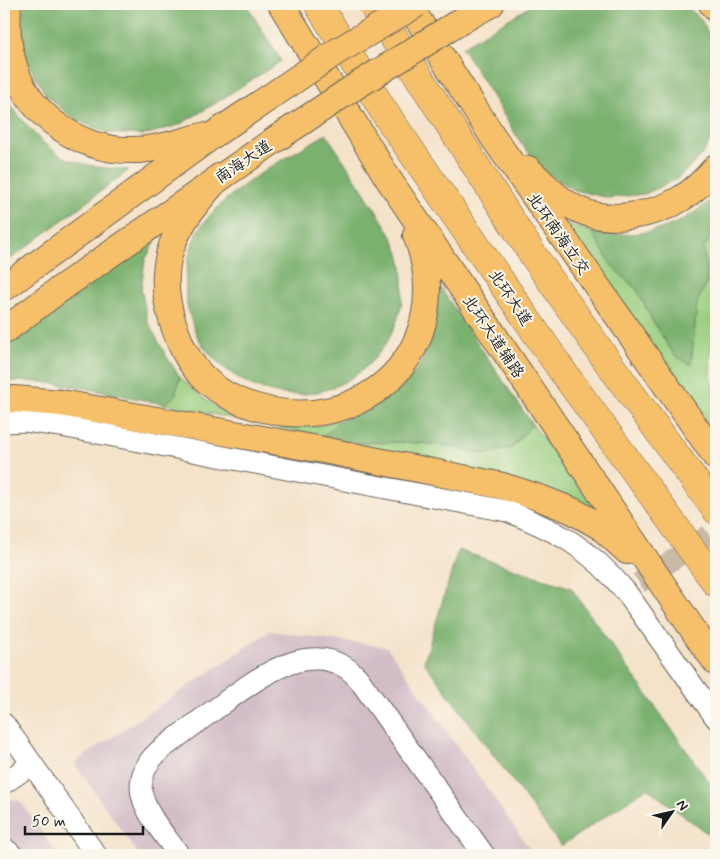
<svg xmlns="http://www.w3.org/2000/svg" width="720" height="859" font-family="Mynerve,'LXGW WenKai TC',sans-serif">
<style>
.industrial{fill:#d2bdc7}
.green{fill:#99ce7f;stroke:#5a754e}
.forest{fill:#7ab16e;stroke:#4b6645}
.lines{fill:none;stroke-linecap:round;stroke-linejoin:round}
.minor-tunnel{stroke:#c9baa6;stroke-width:21;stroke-dasharray:21 11;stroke-linecap:butt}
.minor-casing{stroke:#686159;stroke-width:23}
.major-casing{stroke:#686159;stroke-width:28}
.highway-casing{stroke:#686159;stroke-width:29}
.minor{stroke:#fff;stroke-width:21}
.major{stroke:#f6c06b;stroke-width:26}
.highway{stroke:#f6c06b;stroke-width:28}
.major-bridge-casing{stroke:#686159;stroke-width:28;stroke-linecap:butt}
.major-bridge{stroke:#f6c06b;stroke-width:26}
.labels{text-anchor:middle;stroke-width:4;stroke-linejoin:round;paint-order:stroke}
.street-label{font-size:16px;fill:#1c1c1c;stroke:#fbf7ec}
</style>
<rect width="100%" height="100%" fill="#fbf7ec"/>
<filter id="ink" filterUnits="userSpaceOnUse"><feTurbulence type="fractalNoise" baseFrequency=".02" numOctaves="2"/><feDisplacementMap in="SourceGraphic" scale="10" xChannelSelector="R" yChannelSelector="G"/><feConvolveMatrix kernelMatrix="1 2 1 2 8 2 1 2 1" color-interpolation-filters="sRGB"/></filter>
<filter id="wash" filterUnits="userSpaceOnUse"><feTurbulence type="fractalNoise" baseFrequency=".0096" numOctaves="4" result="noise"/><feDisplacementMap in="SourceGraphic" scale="20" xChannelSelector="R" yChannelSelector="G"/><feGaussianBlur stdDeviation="1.12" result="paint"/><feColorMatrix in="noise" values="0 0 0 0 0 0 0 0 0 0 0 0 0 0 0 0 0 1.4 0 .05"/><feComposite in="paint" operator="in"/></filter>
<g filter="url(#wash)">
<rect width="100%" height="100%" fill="#f4e2c9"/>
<g class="industrial">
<path d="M270,631L387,647L534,855H139L74,763Z"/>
<path d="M7,798L20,801L58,855H4V800Z"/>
</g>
<g class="green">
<path d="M562,222L592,232L612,266L637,290L652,320L691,365L697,303L707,281L704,248L716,228V312L710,362L716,423V444Z"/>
<path d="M180,377C193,390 206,401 222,411C244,423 292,428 317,426C325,425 334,421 343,419L323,437L164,404L175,396Z"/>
<path d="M532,424L599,514L351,443L401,442L447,445L485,454L512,448Z"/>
</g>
<g class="forest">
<path d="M24,4H246L281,61L214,104L179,125L144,135L107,133L74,119L46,95L28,64L21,28Z"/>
<path d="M534,4H683L700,18L716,47V129L703,154L677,179L645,194L609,198L574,190L544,171L521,143L462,47Z"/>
<path d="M4,96C22,120 42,149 71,160C90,167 110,168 129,170L4,264Z"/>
<path d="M326,134C341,156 355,178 369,200C380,217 395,238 400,257C423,356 315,434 231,373C217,363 201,347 195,331C192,324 190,316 188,309C182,286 187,245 202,225C233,185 283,160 326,134Z"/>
<path d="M716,195V228L704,248L707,281L697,303L691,365L674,355L652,320L637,290L612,266L592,232C642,239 679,230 716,195Z"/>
<path d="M161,231L145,260L141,289L148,322L166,356L180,377L175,396L164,404L89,389L43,382L4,381V346Z"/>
<path d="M438,284L532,424L512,448L485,454L447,445L401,442L351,443L323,437C330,431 336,423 343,419C355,411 370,407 382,400C430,372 434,335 438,284Z"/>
<path d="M458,550L571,588L716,792V840L647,788L561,846L424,662Z"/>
</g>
</g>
<g filter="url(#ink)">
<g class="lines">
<path class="minor-tunnel" d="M639,583L716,530"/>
<defs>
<g id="minor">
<path d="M4,422L25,421L61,426L507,511C560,532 589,548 626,592L716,718"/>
<path d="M4,724L96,855"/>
<path d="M4,783L32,764"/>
<path d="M4,848L12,855"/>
<path d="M179,855C155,821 119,788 159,751C180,735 200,720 221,705C253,681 302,643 343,666C349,669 354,674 358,678L484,855"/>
</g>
<g id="major">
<path d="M8,4C6,27 8,50 16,72C31,116 81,150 128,150C153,151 178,142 203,136"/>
<path d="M281,4L389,180L700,640L716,662"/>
<path d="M408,4L493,137L716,457"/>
<path d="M712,4L716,9"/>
<path d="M469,16L491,4"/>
<path d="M528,169C544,184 559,201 579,210C609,224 656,215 682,198C695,190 706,179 716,167"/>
<path d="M219,177C178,222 152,260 173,323C177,336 182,349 190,361C204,383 228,399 253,406C365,441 460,347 416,235"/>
<path d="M4,288L216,133L258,105"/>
<path d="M4,331L60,289L276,139"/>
<path d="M4,400L14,399L61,403L323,450L503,486L540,498L573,511L601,527L627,551"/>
</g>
<g id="highway">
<path d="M318,4L383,110L563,372L716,583"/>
<path d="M372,4L535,258L605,358L716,510"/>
</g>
</defs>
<use href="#minor" class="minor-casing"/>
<use href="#major" class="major-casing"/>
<use href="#highway" class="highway-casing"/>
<use href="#minor" class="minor"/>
<use href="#major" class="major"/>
<use href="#highway" class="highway"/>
<defs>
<g id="major-bridge">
<path d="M258,105L336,52L417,4"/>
<path d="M276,139L353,88L469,16"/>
</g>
</defs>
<use href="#major-bridge" class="major-bridge-casing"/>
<use href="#major-bridge" class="major-bridge"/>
</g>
</g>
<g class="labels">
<g class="street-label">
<text transform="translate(243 161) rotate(-34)" y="6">南海大道</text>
<text transform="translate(559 233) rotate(55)" y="6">北环南海立交</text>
<text transform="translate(511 297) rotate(56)" y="6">北环大道</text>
<text transform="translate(494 336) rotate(56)" y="6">北环大道辅路</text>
</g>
</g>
<rect width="720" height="859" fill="none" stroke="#fbf7ec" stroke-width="20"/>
<g transform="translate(672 812) rotate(56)" stroke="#fbf7ec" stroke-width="4" paint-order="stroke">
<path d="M0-4L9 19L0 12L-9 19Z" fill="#1c1c1c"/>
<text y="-8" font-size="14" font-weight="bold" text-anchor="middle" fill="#1c1c1c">N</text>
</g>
<path d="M25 826v8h118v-8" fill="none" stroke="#1c1c1c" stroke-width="2.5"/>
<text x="32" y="826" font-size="15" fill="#1c1c1c" stroke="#fbf7ec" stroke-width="4" paint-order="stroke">50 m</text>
</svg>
